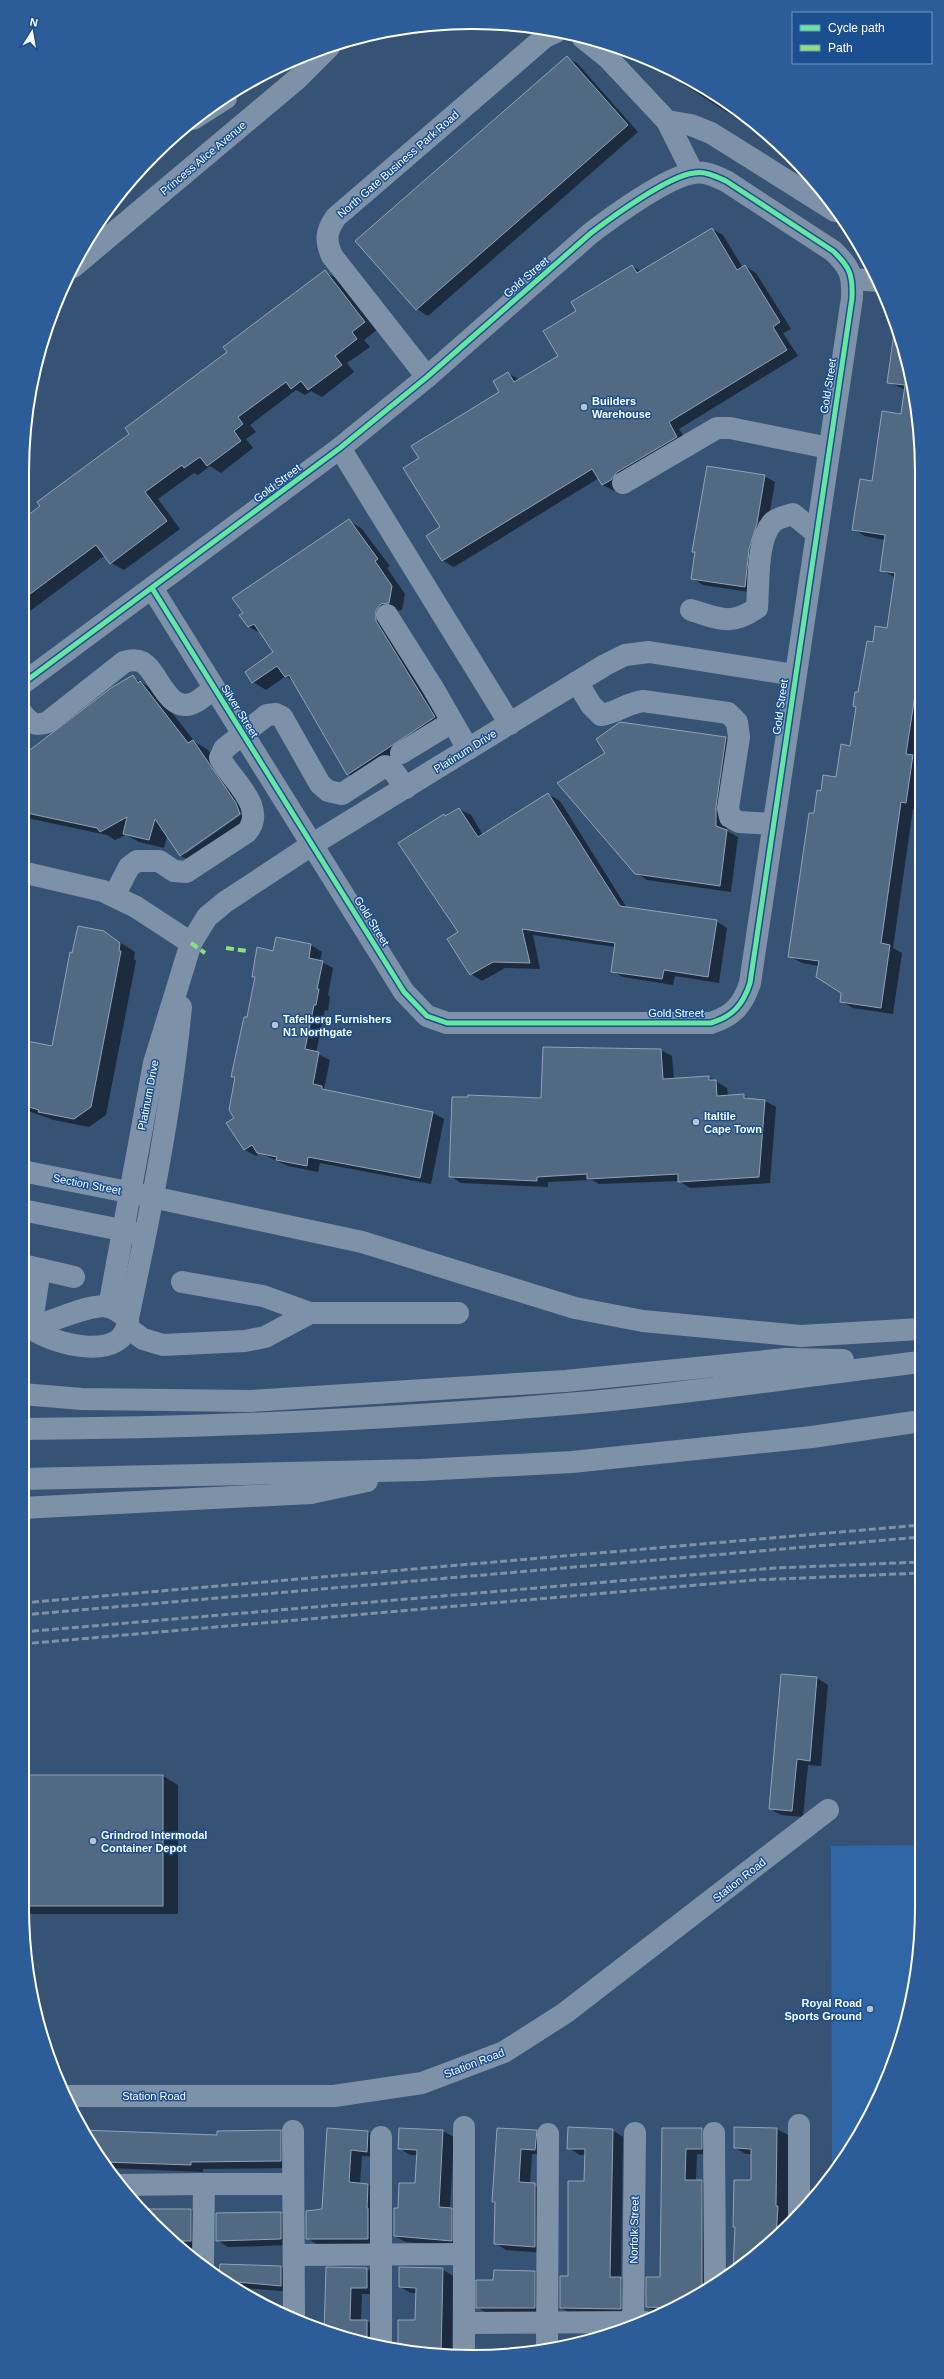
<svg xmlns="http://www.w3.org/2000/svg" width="944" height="2379" font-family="Arial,sans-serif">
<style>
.green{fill:#2f66a5}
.shadow{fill:#0007;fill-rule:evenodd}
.building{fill:#526984;stroke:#92a2b6}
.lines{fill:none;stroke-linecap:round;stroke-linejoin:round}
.minor{stroke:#7d92a8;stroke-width:22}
.highway{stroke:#7e92a7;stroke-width:22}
.rail{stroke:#7e92a7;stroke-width:3;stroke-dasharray:7 3;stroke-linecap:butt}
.quiet{stroke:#8de07e;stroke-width:4;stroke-dasharray:8 4;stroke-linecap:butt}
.cycleway-casing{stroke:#1b4f8f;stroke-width:8}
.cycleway{stroke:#66e7a1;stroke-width:5}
.poi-dot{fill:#b9c2ce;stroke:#1b4f8f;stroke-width:1.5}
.labels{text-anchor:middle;stroke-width:3;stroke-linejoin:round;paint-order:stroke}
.street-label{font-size:11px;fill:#fff;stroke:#1b4f8f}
.poi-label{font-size:11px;font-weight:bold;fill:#fff;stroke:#1b4f8f;text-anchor:start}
.rim{fill:none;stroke:#fff;stroke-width:2}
</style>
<rect width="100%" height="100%" fill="#365274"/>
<path class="green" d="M922,1845V1907L918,1966L898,2051L875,2106L832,2176L831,1846Z"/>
<g class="shadow">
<path d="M567,57L578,64L638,132L428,316L417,309L357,241Z"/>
<path d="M647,61L722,98L769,139Z"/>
<path d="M712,229L723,235L743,268L745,266L756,273L791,329L783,333L798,356L679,429L688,443L614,491L603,485L599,478L454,567L443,561L428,536L442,528L420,458L501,392L508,373L520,380L559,356L578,311L632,266L642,272Z"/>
<path d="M325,272L338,279L377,330L364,340L370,347L347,363L354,372L322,397L311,391L305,395L296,390L250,425L256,432L246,439L253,448L221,473L210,466L198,475L194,473L158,499L180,529L124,570L111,563L105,555L22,617V521Z"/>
<path d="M896,327L907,355L918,413L919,804L918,809H913L893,948L902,953L893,1014L853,1008L841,1001L842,993L819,966L802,963L789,956L815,814L822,792L837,778L850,747L859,694L873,643L888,629L896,578L881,570L885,540L865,536L853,529L902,415L906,390L888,382Z"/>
<path d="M764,476L775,482L756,593L703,585L692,578L696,553L693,551Z"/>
<path d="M349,521L361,528L390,566L387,568L405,594L402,610L394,611L448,725L361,782L348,774L293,681L286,676L266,690L253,682L246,673L275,652L262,634L249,627Z"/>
<path d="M133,677L155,691L195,742L208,750L251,812L255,823L196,864L181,856L167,836L164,848L139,842L126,835L115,840L107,835L22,817V757ZM244,810L245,812L185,854V851Z"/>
<path d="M620,723L726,738L737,745L726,813L727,831L738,837L731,892L647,880L636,873L606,754Z"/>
<path d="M548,794L560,801L627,908L716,921L727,928L719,983L675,976L673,985L623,977L612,971L615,947L533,935L540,969L505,968L482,981L471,974L459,933L444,815L447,817L459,809L471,815L483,835Z"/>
<path d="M104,932L135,952L134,959L136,961L106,1115L89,1127L54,1120L22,1109V1041L53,1047L73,954Z"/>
<path d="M276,938L311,945L322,952L320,961L333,968L328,995L330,997L328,1011L325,1010L316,1053L330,1060L324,1089L330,1092L433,1113L444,1119L431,1184L320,1163L318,1172L288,1166L260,1153L256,1156L245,1150L227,1123L235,1118L236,1078L233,1076L248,1019L256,978L253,976L274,952Z"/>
<path d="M661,1050L672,1056L674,1080L709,1077L727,1088L728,1096L743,1095L752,1100L765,1101L776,1107L770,1183L690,1188L679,1181L599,1184L592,1180L548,1182V1187L461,1183L450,1176L542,1099Z"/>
<path d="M781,1675L817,1678L828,1685L821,1766L808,1765L803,1817L781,1815L770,1809Z"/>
<path d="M22,1776H163L178,1785V1914H23Z"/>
<path d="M328,2129L368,2132L379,2138L378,2157L362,2156L360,2184H368L379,2191V2244L318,2245L307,2238L323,2210Z"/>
<path d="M498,2129L536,2131L547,2137L546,2155L532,2154L530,2184L546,2190V2253L506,2250L495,2243L496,2204L493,2202Z"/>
<path d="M663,2129H702L713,2136L712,2155L697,2154L696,2181H702L713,2188V2285L697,2297L664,2313H658L647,2306L661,2278Z"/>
<path d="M777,2129L788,2135V2225L769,2245L734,2270L752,2181V2154H746L735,2148Z"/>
<path d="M612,2130L623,2137L621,2279L632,2285V2315L572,2314L561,2308L569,2277L585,2182L586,2155H580L568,2148Z"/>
<path d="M280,2131L293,2138V2168L203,2169V2172L108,2168L82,2132L218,2136Z"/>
<path d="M443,2131L454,2137L450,2209L462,2216V2246L406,2242L394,2236L399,2209L416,2184L417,2155H410L399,2148Z"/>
<path d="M139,2209L191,2210L202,2216L192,2258L175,2245Z"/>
<path d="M281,2213L292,2219V2245L228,2247L217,2240Z"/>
<path d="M221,2265L281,2267L292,2273V2292L233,2287L220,2277Z"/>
<path d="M327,2268L367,2269L378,2275V2294H362L361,2321H367L378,2328V2345L325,2332Z"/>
<path d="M442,2269L453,2276L452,2347L462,2353L463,2356L413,2353L394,2349V2346H399L416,2321L417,2293H411L400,2287Z"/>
<path d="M535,2272L546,2278V2314H489L478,2308L494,2281Z"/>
<path d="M477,2352L513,2353L477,2357Z"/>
</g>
<g class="building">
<path d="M567,56L628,125L416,310L355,241Z"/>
<path d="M712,228L737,270L745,265L780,322L773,327L787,350L669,422L677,437L617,472L611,480L602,485L592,469L442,561L426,536L440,527L403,468L419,458L411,446L499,392L493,381L508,372L514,382L558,356L543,331L576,311L571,302L632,265L637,273Z"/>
<path d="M325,270L365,322L352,332L357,339L335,356L342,365L308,390L301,381L291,389L286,382L238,417L243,424L234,431L241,441L207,466L200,457L184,468L182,465L145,492L167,521L110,564L96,545L22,600V520L40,506L37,502L129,434L125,428L227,352L223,347Z"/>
<path d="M895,326L907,355L918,413L919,669L906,754L913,755L906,803L901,802L881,943L890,945L881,1008L840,1002L841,993L816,977L819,961L788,957L809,813H814L817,790L821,791L823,775L836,777L841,744L850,746L856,707L853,706L855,692H858L867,641L873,642L875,626L887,628L895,573L880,571L885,535L852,530L860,479L872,481L882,411L901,414L905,385L887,383Z"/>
<path d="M707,466L765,475L757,523L749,549L745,587L691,579L695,552H692Z"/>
<path d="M349,519L378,559L375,561L392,586L389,603L381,604L376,610V621L435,717L347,775L289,675L285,677L277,666L252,683L245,672L273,652L254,624L248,627L239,615L243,613L232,598Z"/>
<path d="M133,675L138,683L140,681L188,743L193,740L236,803L240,814L180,856L155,819L149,840L123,834L127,817L100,832L97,828L22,812V756L111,688Z"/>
<path d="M620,722L726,737L716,806V826L727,830L720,886L635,874L557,783L605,753L596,739Z"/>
<path d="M548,793L620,906L717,920L708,977L664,970L662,979L611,972L615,943L522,929L530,963L493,962L470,975L447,939L458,932L398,843L444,814L445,816L459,808L478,837Z"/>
<path d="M78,926L104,931L120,943L119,951H121L91,1107L74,1119L38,1112L39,1110L22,1105V1040L52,1046L70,952L72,953Z"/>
<path d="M276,937L311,944L309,958L323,961L317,989H319L316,1005H314L305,1049L319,1052L313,1084L322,1086V1089L433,1112L420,1178L308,1157L307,1166L276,1160L277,1157L257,1153L252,1145L244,1150L226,1123L234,1118L229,1110L235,1077H231L244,1017H247L255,977H252L257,947L273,951Z"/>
<path d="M543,1047L661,1049L663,1079L709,1076V1080H716L717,1096L744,1094V1098L765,1100L759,1177L678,1182V1174L587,1179V1174L537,1177V1181L449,1177L452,1097H468V1095L541,1098Z"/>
<path d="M781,1674L817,1677L810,1761L797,1759L792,1811L769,1809Z"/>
<rect x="22" y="1775" width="141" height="131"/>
<path d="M568,2127L613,2129L610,2277H621V2309L560,2308V2276H568V2181H584L585,2149H567Z"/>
<path d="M734,2127L777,2128L776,2206H778L776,2237L769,2245L733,2271L735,2227H733L734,2180H751V2149L734,2148Z"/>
<path d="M327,2128L368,2131L367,2152L351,2150L349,2182L368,2184L367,2208H368V2239H306V2211L322,2209Z"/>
<path d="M399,2128L443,2130L439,2207L452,2208V2241L394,2236V2208H398L399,2183H415L417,2150L398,2149Z"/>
<path d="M497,2128L537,2130L535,2150L521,2149L519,2182L535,2183V2247L494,2244L495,2202H492Z"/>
<path d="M662,2128H702V2149H686L685,2180H702V2284L705,2291L675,2308L646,2307V2277H660Z"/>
<path d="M81,2130L217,2135V2131L281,2130V2161L191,2162V2165L104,2162Z"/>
<path d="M139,2209H191V2241H171Z"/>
<path d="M281,2212V2239L216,2241V2213Z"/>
<path d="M220,2264L281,2266V2286L226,2281L219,2276Z"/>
<path d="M326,2267L367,2268V2288H351L350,2320H367V2342L324,2332Z"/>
<path d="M399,2267L443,2268L441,2355L398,2350V2320H415L416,2288L399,2287Z"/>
<path d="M494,2270L535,2271V2308H476V2280H493Z"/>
</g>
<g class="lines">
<g class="minor">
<path d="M583,38L608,58L667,121L693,173"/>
<path d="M193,119L226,98"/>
<path d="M667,121L691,125L711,133L835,211"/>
<path d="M73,267L297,79L329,47"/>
<path d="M853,279L879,281"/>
<path d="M427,377L332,256C325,240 326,231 336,217L545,37L556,32"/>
<path d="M340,448L510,724"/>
<path d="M623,483L717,428H730L829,448"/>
<path d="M691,610C720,619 731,626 757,608C759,585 756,539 773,522C779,517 786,516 793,514L816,533"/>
<path d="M387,615L433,688L468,749"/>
<path d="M577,682L591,705L601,715C616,713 627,703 643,701L728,713L737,722L739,737L728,808L730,817L739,822L773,824"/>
<path d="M22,684L340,448L427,377L591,233C612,217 668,176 694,173C705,171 715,176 726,181L833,251C850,267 853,275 852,298L750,983C743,1005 733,1016 711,1023H447L427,1016L404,992L152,588"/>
<path d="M22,713C30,723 35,727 48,722L124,662C130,660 136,659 142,662C158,671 167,712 191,704C199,702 207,693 214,689"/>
<path d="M401,753L452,722"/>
<path d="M22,872L103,891L136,907L191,943"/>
<path d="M114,896L129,867L137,861H159L174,871L186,872L247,832C268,807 230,779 220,758L224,749L267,715L276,714L282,717L320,784L328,791L342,794L385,766L391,768L406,788"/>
<path d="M22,1171L143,1195"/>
<path d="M22,1210L136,1233"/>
<path d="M22,1265L40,1269L31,1328"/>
<path d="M40,1269L74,1277"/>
<path d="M182,1282L263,1296L310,1313"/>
<path d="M109,1307L154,1063L191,943L207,917L225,902L313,844L605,665L625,655L649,652L795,675"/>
<path d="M128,1318C150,1215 171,1111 181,1007"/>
<path d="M22,1328C44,1328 89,1301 109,1307C116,1309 123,1315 128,1318C128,1364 53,1345 31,1328"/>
<path d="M128,1328L143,1339L163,1345L245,1341L265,1337L310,1313H458"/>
<path d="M66,2096H334L422,2083L504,2052L565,2013L828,1810"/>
<path d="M799,2125V2213"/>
<path d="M464,2127V2356"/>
<path d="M293,2131L294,2318"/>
<path d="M714,2133L715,2284"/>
<path d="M381,2137V2346"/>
<path d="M120,2185L204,2184"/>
<path d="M294,2255L464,2254"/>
<path d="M203,2265L204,2184H281"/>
<path d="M464,2323L645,2322"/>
<path d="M633,2326L635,2133"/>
<path d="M547,2350L548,2134"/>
</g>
<g class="highway">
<path d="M152,1197L362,1242L575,1308L643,1321L801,1336L920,1329"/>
<path d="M22,1394L82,1399L251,1401L565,1381L786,1359L843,1360"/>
<path d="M22,1429C208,1428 393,1419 579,1403C693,1393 807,1375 921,1362"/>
<path d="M22,1479L421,1470L572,1462L812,1437L921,1421"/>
<path d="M22,1508L311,1493L367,1481"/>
</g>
<g class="rail">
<path d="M22,1603L921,1525"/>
<path d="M22,1615L921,1537"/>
<path d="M22,1632L618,1581L775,1568L921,1562"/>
<path d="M22,1644L755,1580L921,1573"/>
</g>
<g class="quiet">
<path d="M191,943L205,953"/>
<path d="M226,948L247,951"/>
</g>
<defs>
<path id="cycleway" d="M22,684L340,448L427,377L591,233C612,217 668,176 694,173C705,171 715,176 726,181L833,251C850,267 853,275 852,298L750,983C743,1005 733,1016 711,1023H447L427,1016L404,992L152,588"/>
</defs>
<use href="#cycleway" class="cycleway-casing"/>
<use href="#cycleway" class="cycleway"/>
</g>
<g class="poi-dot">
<circle cx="584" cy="407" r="4"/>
<circle cx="275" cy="1025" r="4"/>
<circle cx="696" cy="1122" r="4"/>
<circle cx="93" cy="1841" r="4"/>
<circle cx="870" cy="2009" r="4"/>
</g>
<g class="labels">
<g class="street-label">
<text transform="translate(203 158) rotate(-40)" y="4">Princess Alice Avenue</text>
<text transform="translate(398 164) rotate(-41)" y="4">North Gate Business Park Road</text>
<text transform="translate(526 277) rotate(-41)" y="4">Gold Street</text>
<text transform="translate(828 386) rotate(-81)" y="4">Gold Street</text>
<text transform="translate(277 483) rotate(-37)" y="4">Gold Street</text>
<text transform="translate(780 707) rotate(-82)" y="4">Gold Street</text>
<text transform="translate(240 711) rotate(58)" y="4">Silver Street</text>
<text transform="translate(465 751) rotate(-32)" y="4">Platinum Drive</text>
<text transform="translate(372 921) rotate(58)" y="4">Gold Street</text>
<text x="676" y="1017">Gold Street</text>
<text transform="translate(148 1095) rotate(-79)" y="4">Platinum Drive</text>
<text transform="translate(87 1184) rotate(11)" y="4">Section Street</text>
<text transform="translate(739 1880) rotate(-38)" y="4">Station Road</text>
<text transform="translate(474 2063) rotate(-21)" y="4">Station Road</text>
<text x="154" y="2100">Station Road</text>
<text transform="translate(634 2230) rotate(-89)" y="4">Norfolk Street</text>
</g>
<g class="poi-label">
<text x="592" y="405">Builders<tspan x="592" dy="13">Warehouse</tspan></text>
<text x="283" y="1023">Tafelberg Furnishers<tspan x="283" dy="13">N1 Northgate</tspan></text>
<text x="704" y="1120">Italtile<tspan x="704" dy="13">Cape Town</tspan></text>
<text x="101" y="1839">Grindrod Intermodal<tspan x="101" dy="13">Container Depot</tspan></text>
<text x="862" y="2007" text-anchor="end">Royal Road<tspan x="862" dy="13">Sports Ground</tspan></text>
</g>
</g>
<path d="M0 0H944V2379H0ZM472 29H472A443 443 0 0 1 915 472V1907A443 443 0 0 1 472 2350H472A443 443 0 0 1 29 1907V472A443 443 0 0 1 472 29Z" fill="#2d5d98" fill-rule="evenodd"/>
<path class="rim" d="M472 29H472A443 443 0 0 1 915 472V1907A443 443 0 0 1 472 2350H472A443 443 0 0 1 29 1907V472A443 443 0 0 1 472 29Z"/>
<rect x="792" y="12" width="140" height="52" fill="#1b4f8f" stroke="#7695bc"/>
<rect x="800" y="25" width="20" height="6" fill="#66e7a1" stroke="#7695bc"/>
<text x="828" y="32" font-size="12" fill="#ffffff">Cycle path</text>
<rect x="800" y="45" width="20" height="6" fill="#8de07e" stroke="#7695bc"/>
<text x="828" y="52" font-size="12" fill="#ffffff">Path</text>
<g transform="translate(32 32) rotate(11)" stroke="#1b4f8f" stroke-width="3" paint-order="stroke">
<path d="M0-3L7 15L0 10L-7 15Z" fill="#ffffff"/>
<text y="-6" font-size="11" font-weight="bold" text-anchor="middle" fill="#ffffff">N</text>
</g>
</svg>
